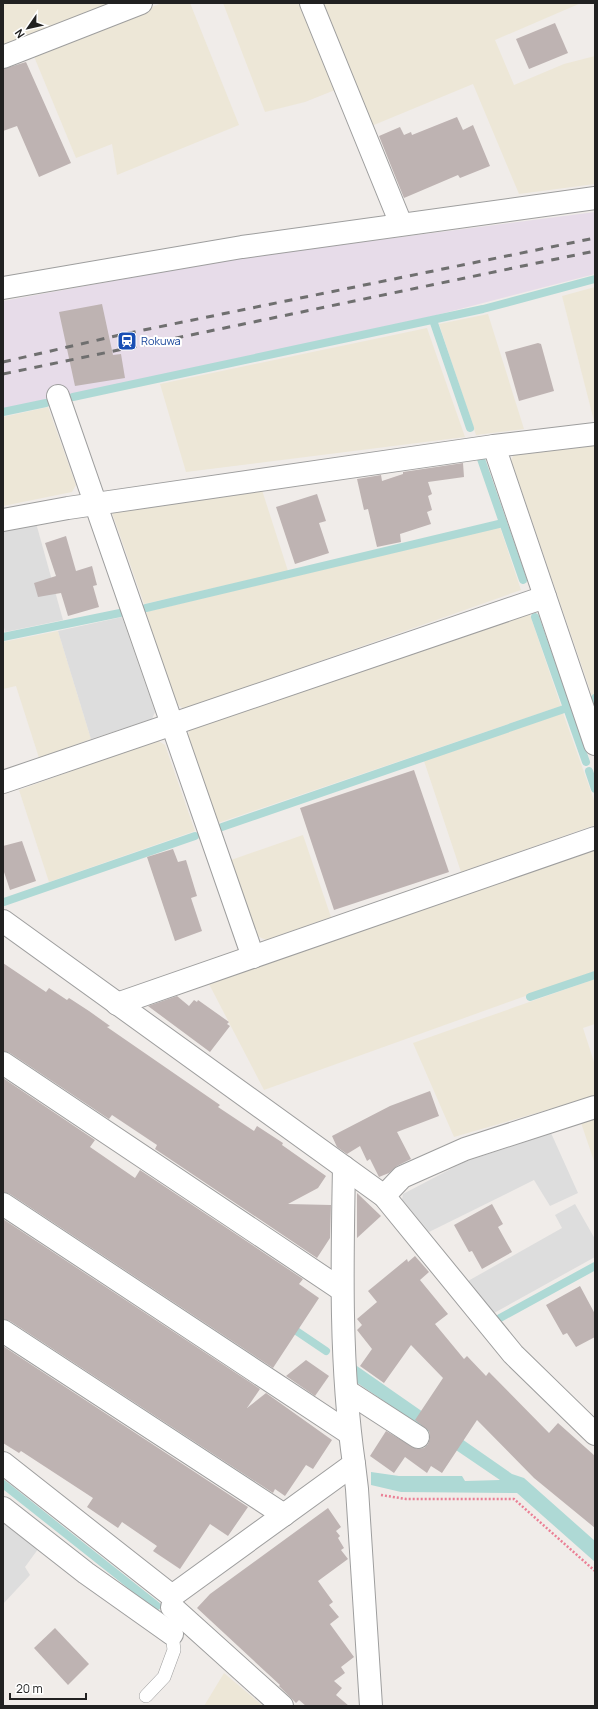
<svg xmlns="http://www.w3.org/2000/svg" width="598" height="1709" font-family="Manrope,sans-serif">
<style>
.industrial{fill:#e7dce9}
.farmland{fill:#ede7d7}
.parking{fill:#ddd}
.water{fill:#aed9d5}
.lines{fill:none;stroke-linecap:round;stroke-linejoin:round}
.stream{stroke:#aed9d5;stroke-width:8}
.building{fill:#beb3b2}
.lane-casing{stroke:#9e9e9e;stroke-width:14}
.street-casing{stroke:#9e9e9e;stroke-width:24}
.path{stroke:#eb7f95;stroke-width:2.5;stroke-dasharray:2 2;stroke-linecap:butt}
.lane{stroke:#fff;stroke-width:13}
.street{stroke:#fff;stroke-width:22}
.rail{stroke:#6f6f6f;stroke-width:3;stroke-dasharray:8 8;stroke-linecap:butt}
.labels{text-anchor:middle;stroke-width:4;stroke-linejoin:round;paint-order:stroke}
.transit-label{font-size:11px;fill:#164399;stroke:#fff;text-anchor:start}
</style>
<rect width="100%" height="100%" fill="#f0ece9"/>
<path class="industrial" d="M595,212V274L433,316L3,409V301L146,275L145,270Z"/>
<g class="farmland">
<path d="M3,3H116L3,48Z"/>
<path d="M162,3H190L239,125L117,175L112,144L76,158L33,54Z"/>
<path d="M223,3H305L340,88L305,102L265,112Z"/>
<path d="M318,3H581L495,40L514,85L564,64L595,56V184L519,194L473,84L369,127Z"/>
<path d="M595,287V421H594L562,296Z"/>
<path d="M488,314L524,429L476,435L439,324Z"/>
<path d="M427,328L465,437L186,472L160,384Z"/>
<path d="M48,407L76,485L72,492L3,506V417Z"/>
<path d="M595,442V695L592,696L511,460L515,452Z"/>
<path d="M261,487L288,571L144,604L112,513L118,506Z"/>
<path d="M500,527L521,590L184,709L175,703L146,612Z"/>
<path d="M529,612L561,706L218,823L188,735L190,729Z"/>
<path d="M58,631L91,739L39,758L16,686L3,689V642Z"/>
<path d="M563,713L595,803V825L461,872L424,761Z"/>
<path d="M157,740L165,745L195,831L49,882L19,790Z"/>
<path d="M303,835L331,917L266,940L257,936L231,860Z"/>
<path d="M595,846V971L264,1090L209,984Z"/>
<path d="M595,979V1024L583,1028L595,1065V1096L454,1137L413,1043Z"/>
<path d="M595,1116V1164L580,1120Z"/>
<path d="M224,1673L263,1706H204Z"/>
</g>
<g class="parking">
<path d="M36,523L63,620L5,632L3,623V529Z"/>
<path d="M122,617L155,712L152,719L91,739L58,631Z"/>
<path d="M551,1133L578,1193L550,1206L534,1180L429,1232L402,1200L403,1194L464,1162Z"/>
<path d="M575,1204L595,1239V1257L494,1313L468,1281L562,1228L555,1215Z"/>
<path d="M3,1517L41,1545L25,1567L30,1575L3,1604Z"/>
</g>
<path class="water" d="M354,1364L512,1474L524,1478L595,1541V1562L517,1493L401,1492L371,1485V1472L399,1476H462L465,1481L500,1480L353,1380Z"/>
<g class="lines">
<g class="stream">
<path d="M433,320L470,428"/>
<path d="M73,397L483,309L595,279"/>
<path d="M3,412L46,403"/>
<path d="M481,459L523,580"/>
<path d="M146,608L503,523"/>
<path d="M535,617L586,762"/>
<path d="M3,637L120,613"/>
<path d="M594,699L595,698"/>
<path d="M589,771L595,789"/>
<path d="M222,827L567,708"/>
<path d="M4,902L195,836"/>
<path d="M530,997L595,975"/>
<path d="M500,1318L595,1266"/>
<path d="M289,1326L326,1351"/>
<path d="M3,1484L157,1606"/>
</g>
</g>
<g class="building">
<path d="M555,23L568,53L529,69L516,39Z"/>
<path d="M26,62L71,163L39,177L17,126L3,131V69Z"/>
<path d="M457,117L463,130L473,125L490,166L460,178L458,175L404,198L379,136L400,127L404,135L411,132L412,135Z"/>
<path d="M102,304L113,355L121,354L125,378L75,386L59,312Z"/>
<path d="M538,343L541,344L554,391L519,401L505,352Z"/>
<path d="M463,463L464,477L428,482L432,494L428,496L432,510L427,512L431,524L400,534L401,542L377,547L368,509L364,510L357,479L381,475L382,481L403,474V472Z"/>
<path d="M317,494L326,521L319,523L329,553L295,564L276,507Z"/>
<path d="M66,536L76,571L92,566L97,585L93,586L99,607L68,616L61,593L38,597L34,583L56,576L45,543Z"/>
<path d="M414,770L449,872L334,910L300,808Z"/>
<path d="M22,841L36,881L10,890L3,869V846Z"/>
<path d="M173,849L178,862L186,860L197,896L191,898L202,931L175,941L147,857Z"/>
<path d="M3,963L46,992L49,988L67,1000L69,998L89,1011L110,1026L107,1027L220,1105L218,1107L254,1131L257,1126L283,1143L282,1145L326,1176L318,1188L288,1204L331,1205L330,1238L317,1258L155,1149L157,1145L112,1115L109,1119L10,1053L3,1051Z"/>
<path d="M177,996L189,1006L194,1000L197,1002L198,1000L229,1022L227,1024L230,1026L210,1052L148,1006Z"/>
<path d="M3,1078L95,1140L90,1147L135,1178L140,1170L303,1279L299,1284L319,1298L273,1368L10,1194L3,1192Z"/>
<path d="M430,1091L439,1116L397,1132L411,1159L397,1166L389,1173L379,1177L370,1159L367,1161L360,1146L347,1154L337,1147L332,1136L390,1106Z"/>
<path d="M357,1193L381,1216L357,1238Z"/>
<path d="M492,1204L503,1224L498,1227L512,1252L482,1269L472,1251L469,1252L454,1225Z"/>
<path d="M3,1219L260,1389L247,1408L266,1393L332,1440L313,1469L306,1465L285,1496L275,1489L273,1493L10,1321L3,1319Z"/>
<path d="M415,1256L429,1272L420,1280L448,1314L435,1324L464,1359L467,1356L486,1376L489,1372L549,1433L558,1423L595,1456V1528L534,1478L477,1420L442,1473L431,1466L427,1473L405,1457L394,1473L370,1456L386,1431L417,1449L424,1448L428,1444L430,1438L429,1431L415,1420L443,1378L411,1345L384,1383L360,1366L372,1349L357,1330L362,1325L357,1319L377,1302L368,1291L407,1259L408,1262Z"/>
<path d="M580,1286L595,1314V1337L576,1347L567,1333L563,1335L546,1305Z"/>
<path d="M3,1346L248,1507L228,1536L210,1524L180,1569L153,1551L157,1546L122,1522L118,1528L87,1507L93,1498L21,1451L19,1453L3,1443Z"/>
<path d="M306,1360L329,1376L315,1396L286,1376Z"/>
<path d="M328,1508L341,1527L336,1531L340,1536L338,1538L344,1548L341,1550L348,1559L318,1581L333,1602L329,1605L339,1617L330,1624L354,1657L341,1667L345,1673L334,1681L342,1688L336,1695L349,1706H306L299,1700L296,1703L279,1686L280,1685L197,1608L210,1594Z"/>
<path d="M55,1628L89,1664L68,1685L34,1648Z"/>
</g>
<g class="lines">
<defs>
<path id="lane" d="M146,1696L164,1677L174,1650L172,1634"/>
<g id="street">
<path d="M311,3L401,224"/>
<path d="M3,57L141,3"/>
<path d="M3,288L242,247L595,198"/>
<path d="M58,396L253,957"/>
<path d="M494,446L595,744"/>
<path d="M3,520L68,508L494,446L595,434"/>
<path d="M3,782L545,597"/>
<path d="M3,921L384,1196L513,1354L595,1434"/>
<path d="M117,1004L595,838"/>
<path d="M3,1063L342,1290"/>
<path d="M384,1196L402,1177L465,1149L595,1107"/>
<path d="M3,1204L349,1433"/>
<path d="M3,1331L284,1515"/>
<path d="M347,1391L418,1437"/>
<path d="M3,1463L172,1596L354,1464C340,1366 342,1266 344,1167"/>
<path d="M354,1464L357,1489L371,1706"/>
<path d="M3,1508L86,1573L172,1634"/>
<path d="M172,1607L282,1706"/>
</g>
</defs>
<use href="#lane" class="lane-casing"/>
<use href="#street" class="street-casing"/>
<path class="path" d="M381,1495L406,1499H514L595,1571"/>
<use href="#lane" class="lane"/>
<use href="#street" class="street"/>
<g class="rail">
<path d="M3,362L124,334L595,238"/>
<path d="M3,374L595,251"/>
</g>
</g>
<defs>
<symbol id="station-square" viewBox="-11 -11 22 22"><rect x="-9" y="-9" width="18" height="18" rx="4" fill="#1a4fb4" stroke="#fff"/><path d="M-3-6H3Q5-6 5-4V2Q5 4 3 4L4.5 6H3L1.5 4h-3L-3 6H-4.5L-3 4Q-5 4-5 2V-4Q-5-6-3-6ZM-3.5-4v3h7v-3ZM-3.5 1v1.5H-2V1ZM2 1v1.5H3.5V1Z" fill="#fff"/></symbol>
</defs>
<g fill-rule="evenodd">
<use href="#station-square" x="116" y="330" width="22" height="22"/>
</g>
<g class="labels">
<g class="transit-label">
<text x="141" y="345">Rokuwa</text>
</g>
</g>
<rect width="598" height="1709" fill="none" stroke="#212121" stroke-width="8"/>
<g transform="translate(28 28) rotate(236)" stroke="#ffffff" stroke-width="3" paint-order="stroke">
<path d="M0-3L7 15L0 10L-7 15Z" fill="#212121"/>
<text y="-6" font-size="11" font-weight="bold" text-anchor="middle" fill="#212121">N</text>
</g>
<path d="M10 1693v6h76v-6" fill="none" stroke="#212121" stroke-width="2"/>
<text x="16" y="1693" font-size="12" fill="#212121" stroke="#ffffff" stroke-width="3" paint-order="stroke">20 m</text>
</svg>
